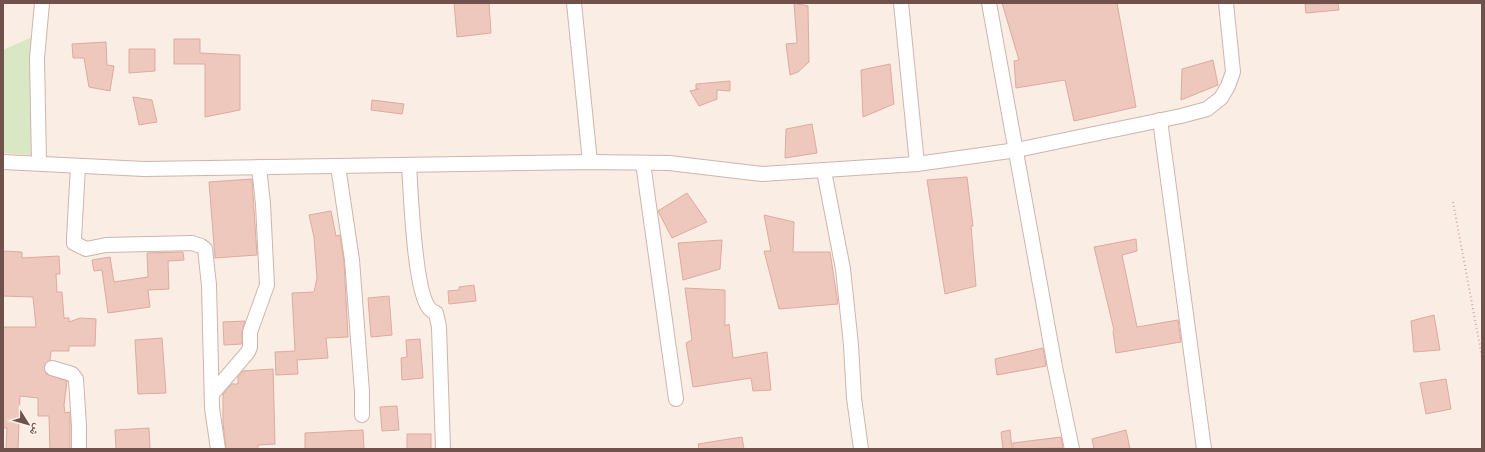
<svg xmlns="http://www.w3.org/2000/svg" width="1485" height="452" font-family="'Noto Sans','Noto Naskh Arabic',sans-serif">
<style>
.green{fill:#d9e7c4}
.building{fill:#eec7bd;stroke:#dfaa9f}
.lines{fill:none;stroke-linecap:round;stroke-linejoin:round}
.minor-casing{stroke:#cdb5ae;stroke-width:16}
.path{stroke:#d2aaa1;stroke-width:2;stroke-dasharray:1 3;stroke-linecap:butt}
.minor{stroke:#fff;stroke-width:14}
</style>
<rect width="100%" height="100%" fill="#faede4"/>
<path class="green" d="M32,37L33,155L3,153V50Z"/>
<g class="building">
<path d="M454,3H489L491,33L457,37Z"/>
<path d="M794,3L808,6L809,62L798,72L790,75L786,44L797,43Z"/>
<path d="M1002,3H1117L1136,107L1074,121L1065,80L1016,88L1014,61L1019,60Z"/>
<path d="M1338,3L1339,10L1306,13L1305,4Z"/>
<path d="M174,39H200V53L240,55V110L205,117V64H174Z"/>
<path d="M106,42L107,65L114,66L110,91L89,87L84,58H73L72,44Z"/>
<path d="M129,49H155V71L129,73Z"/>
<path d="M1213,60L1218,85L1181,100L1182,69Z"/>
<path d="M890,64L894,104L863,117L861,70Z"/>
<path d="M730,81V91L717,90V99L699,106L690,91L699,89H696V84Z"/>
<path d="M133,97L152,100L157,122L139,125Z"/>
<path d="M372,100L404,104L402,114L371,110Z"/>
<path d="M812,124L817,153L785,158L786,129Z"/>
<path d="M967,177L973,226H971L976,286L945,294L927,180Z"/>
<path d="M252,179L257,255L215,258L209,182Z"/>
<path d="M687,193L707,222L672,238L658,211Z"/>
<path d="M331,211L336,236L340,235L344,261L348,337L326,338L328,358L297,360L298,374L276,375L275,352L295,351L292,293L314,292L317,278L314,237L309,215Z"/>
<path d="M764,215L794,222L793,252H830L838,304L779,309L764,251H771Z"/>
<path d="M1136,239L1137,251L1122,255L1137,327L1178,320L1181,342L1116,353L1113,331L1114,330L1094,247Z"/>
<path d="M722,240L720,269L683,280L678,243Z"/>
<path d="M3,251L22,252V258L59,256L60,274H56L57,292H62L64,318H69V322L80,318L96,319L95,346H69V351H51L50,360L44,366L46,374L67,381L64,405L65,413L70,412V449H50L49,416H38V398L20,396L18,449H6L7,428H3V327H36L33,297L3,296Z"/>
<path d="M183,252L184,260L168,261L169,289L148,290L150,307L108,313L102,270L94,271L92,260L110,257L114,282L148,277L147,253Z"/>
<path d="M474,285L476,301L449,304L448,291L459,290V287Z"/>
<path d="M685,288L725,290V326L729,324L733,358L767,352L771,390L753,391L751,378L693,387L686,343L692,340Z"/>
<path d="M389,296L392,335L371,337L368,298Z"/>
<path d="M1434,315L1440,350L1414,352L1411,321Z"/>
<path d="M245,321L242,332V344L224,345L223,322Z"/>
<path d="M162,338L166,393L138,394L135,340Z"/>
<path d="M420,339L423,378L402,380L401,358L407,357L406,340Z"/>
<path d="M1043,348L1046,366L997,375L995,359Z"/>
<path d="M273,369L275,444L258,445V449H226L223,423V394L232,384H238V377L243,371Z"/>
<path d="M1446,379L1451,409L1426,414L1420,383Z"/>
<path d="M397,406L399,430L382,431L380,407Z"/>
<path d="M149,428L150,449H116L115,430Z"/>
<path d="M363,430L364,449H305V433Z"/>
<path d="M1010,430L1012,449H1003L1001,432Z"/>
<path d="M1126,430L1130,449H1094L1092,439Z"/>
<rect x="407" y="434" width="24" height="15"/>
<path d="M742,437L744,449H699L698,444Z"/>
<path d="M1061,437L1063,448L1013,449V443Z"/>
</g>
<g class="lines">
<defs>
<g id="minor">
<path d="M574,3L590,162"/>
<path d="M901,3L917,164"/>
<path d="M989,3L1055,367L1072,449"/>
<path d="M1160,120L1204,449"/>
<path d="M3,162L144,169L590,162L669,163L762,174L917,164L1017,150L1181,116L1207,109L1221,98L1228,86L1233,72L1226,3"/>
<path d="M39,163L37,58L42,3"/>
<path d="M643,163L676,399"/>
<path d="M78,166L74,239V243L86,249L106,245L192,243L201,246L205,249L209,285L212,408L218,449"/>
<path d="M338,166L352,260L362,392V415"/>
<path d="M409,166C411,192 414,290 429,308C430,310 434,312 436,313L439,327L443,449"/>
<path d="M824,171L843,269L851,345L854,398L861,449"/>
<path d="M52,368L72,374L76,379L79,426V449"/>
<path d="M212,394L248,352L250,347V332L267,285L263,204L259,167"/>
</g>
</defs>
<use href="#minor" class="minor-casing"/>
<path class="path" d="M1453,202L1482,357"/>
<use href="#minor" class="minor"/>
</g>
<rect width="1485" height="452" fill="none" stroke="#71514b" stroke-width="8"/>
<g transform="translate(28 424) rotate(127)" stroke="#fef2ea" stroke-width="3" paint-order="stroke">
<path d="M0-3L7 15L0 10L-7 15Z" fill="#71514b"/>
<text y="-6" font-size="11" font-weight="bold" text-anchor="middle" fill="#71514b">ش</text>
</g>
</svg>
